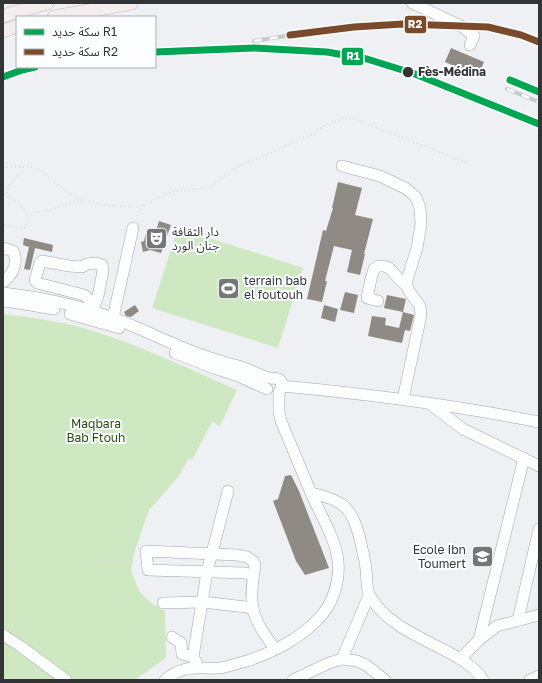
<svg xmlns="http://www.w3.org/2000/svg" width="542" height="683" font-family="'Golos Text','Noto Sans Arabic',sans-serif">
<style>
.green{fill:#cee8c1}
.building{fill:#908a84}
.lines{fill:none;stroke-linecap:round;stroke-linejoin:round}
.minor-casing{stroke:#a3a5a7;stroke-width:12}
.major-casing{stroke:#c0b5b8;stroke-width:14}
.path{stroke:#dbdcdd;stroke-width:1.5;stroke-dasharray:1 3;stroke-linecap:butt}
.minor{stroke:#fcfdfd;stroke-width:11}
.major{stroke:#f3edee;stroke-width:13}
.rail-casing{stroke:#c9c9c9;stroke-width:4}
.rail{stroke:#fbfdff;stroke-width:2.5;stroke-dasharray:8;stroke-linecap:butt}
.rail-1-casing{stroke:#fbfdff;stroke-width:10}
.rail-2-casing{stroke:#fbfdff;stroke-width:10}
.rail-1{stroke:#00a651;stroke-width:7}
.rail-2{stroke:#7a4b2a;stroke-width:7}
.stop-dot{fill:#323436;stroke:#fbfdff;stroke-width:1.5}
.labels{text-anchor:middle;stroke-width:4;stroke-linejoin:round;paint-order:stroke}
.stop-label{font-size:12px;font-weight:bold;fill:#323436;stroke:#fbfdff;text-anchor:start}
.poi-label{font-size:12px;fill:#323436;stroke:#fbfdff;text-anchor:start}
.park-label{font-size:12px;fill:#2c4d12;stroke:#fbfdff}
.line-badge{stroke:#fbfdff;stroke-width:1.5}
.badge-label{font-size:11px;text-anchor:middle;font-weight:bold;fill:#fff}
</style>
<rect width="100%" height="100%" fill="#eef0f3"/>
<g class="green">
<path d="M178,228L303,268L278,348L152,308Z"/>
<path d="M3,314C34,318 66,322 96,332C144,347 191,370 237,390L220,426L212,422L192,460L189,458L178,477L149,510L134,553L131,570L139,591L151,603L165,611L166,658L136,679L130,680H72L60,671L53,680H3Z"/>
</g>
<g class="building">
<path d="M451,48L484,62L478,76L445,62Z"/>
<path d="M338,182L362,188L355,215L373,219L364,254H365L360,275L347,272L352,250L334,246L325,281H327L322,302L307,299L323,230L326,231L333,208H332Z"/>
<path d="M159,221L171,225L161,253L150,250L143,252L141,242L144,241L147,229L156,231Z"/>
<path d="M24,238L53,245L52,252L35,248L30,270L24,269L29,247L23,245Z"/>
<path d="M345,292L358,295L354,313L340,310Z"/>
<path d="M387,295L406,299L403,312L384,308Z"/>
<path d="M135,305L139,311L131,317L126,316L124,312Z"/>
<path d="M324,305L338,309L335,322L321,318Z"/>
<path d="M403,312L414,315L410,331L405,330L402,343L368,336L372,316L386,318L385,325L399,328Z"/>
<path d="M291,475L299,491L329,568L305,575L296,561L273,501L278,499L285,476Z"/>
</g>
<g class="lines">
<defs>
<g id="minor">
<path d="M412,3L461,26L474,36L470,45"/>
<path d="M342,166L380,176L405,188L416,197L420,208L421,224L417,248L407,280V286L409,291L420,306L421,315L403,399"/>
<path d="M3,248L13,251C19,263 13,274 3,282"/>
<path d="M3,293C38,297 80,306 113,318C149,331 183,351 221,361C228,364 236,365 244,368C253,371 261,376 270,378C274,379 277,377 281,381C283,385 281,389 279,392V412L281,421C291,445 301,469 311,493C320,514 336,539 338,561C340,581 333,605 318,619C300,639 268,655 243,662C235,664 227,667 219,668C196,669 184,664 165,680"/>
<path d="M3,301L12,302L54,309"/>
<path d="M378,301L367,298L371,279L374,269L378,266H384L389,268L400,280L407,286"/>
<path d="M70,314L119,328"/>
<path d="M90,318L98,296L103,271L102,265L96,263L87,264L82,267L69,266L42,261L40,263L35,280L37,283L84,295L94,304"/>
<path d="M113,318L133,228"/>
<path d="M175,353L214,368L238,376L267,389"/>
<path d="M282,386C368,394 454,405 539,422"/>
<path d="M430,404L463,429L539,466"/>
<path d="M311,493C343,500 352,507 360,539C362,549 365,559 366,569C367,576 366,590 370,596C386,624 420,637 448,652C461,659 475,667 483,680"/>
<path d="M253,575L245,573L148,570L146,551L237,555L247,557L253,561L255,565C253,578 250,596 253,608C255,622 267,638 275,649"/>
<path d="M163,603L202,602L246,607L253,609"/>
<path d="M518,620L539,529"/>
<path d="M3,635L20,646L66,680"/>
<path d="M172,637L181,643L182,654L193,657L197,663"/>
<path d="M479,640L524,458"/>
<path d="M193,657L207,572L228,491"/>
<path d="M342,659L357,661L366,665L385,680"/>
<path d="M460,659L479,640L497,626L539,615"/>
<path d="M293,680L329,663L342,659L369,595"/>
<path d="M530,680L539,676"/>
</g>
<g id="major">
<path d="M3,16L47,3"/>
<path d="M54,17L132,3"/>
<path d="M3,31L17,26"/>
</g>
</defs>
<use href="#minor" class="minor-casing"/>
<use href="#major" class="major-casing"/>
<g class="path">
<path d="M3,162L18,165L24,168C20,175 9,181 7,190C5,201 29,203 27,219C26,223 26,225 24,228C16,227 9,228 3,223"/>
<path d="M3,167C15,168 29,165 40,170C47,174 57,185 64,190C86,205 118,208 144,205L138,213L136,219"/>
<path d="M144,205L173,191L209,188L238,166L283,148L301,138L314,134L325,125L336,122L344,117L354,119L468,163"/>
<path d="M27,215L33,213L46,211L74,202L85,201"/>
<path d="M3,366L7,364"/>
<path d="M3,557L22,566L33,568L57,569L87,566L97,562L138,561"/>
<path d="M124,562C123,572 121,599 128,606C133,611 141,615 148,618"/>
<path d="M155,609L149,613L145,628L153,634L162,637"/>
<path d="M130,676L135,667L143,659L144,652L142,638L145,628L137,630L129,637L123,656L124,666L132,680"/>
</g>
<use href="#minor" class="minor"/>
<use href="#major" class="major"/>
<defs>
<g id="rail">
<path d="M254,41L304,33L354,27L403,24L461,26L488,27L521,35L539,42"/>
<path d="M510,80L539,92"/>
<path d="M507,89L539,102"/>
</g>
</defs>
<use href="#rail" class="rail-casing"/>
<use href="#rail" class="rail"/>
<defs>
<g id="rail-1">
<path d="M155,52L254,48L327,52L367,59L415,74L539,124"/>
<path d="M3,77L22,70L35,67"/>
<path d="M510,80L539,92"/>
</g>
<path id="rail-2" d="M290,35L354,27L403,24L461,26L488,27L521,35L539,42"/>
</defs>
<use href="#rail-1" class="rail-1-casing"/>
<use href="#rail-2" class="rail-2-casing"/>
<use href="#rail-1" class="rail-1"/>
<use href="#rail-2" class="rail-2"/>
</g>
<defs>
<symbol id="theatre-square" viewBox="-11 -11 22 22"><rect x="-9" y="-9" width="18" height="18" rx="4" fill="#747678" stroke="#fbfdff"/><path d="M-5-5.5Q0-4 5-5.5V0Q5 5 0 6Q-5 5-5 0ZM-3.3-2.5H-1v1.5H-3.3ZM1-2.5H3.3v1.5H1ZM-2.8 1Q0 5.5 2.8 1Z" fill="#fff"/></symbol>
<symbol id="stadium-square" viewBox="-11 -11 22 22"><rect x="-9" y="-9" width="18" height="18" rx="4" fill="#747678" stroke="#fbfdff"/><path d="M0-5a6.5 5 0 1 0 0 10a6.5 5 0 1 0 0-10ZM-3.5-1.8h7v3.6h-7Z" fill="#fff"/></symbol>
<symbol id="school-square" viewBox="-11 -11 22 22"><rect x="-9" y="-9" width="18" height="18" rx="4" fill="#747678" stroke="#fbfdff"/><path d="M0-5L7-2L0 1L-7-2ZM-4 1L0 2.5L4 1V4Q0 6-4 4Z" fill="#fff"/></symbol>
</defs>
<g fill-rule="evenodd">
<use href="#theatre-square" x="144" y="226" width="25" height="25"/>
<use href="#stadium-square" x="216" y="276" width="25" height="25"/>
<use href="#school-square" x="470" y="544" width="25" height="25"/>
</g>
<circle class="stop-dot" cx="408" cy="72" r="6"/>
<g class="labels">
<g class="stop-label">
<text x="418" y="76">Fès-Médina</text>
</g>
<g class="poi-label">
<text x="172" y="236">دار الثقافة<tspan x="172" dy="14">جنان الورد</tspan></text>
<text x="244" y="285">terrain bab<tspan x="244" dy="14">el foutouh</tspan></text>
<text x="466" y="554" text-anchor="end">Ecole Ibn<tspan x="466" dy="14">Toumert</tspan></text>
</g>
<g class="park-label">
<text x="96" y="428">Maqbara<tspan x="96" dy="14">Bab Ftouh</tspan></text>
</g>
</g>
<g class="line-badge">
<rect x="404" y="15" width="23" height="19" rx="4" fill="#7a4b2a"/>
<rect x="341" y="47" width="23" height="19" rx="4" fill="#00a651"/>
</g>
<g class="badge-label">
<text x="415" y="28">R2</text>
<text x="353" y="60">R1</text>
</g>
<rect width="542" height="683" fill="none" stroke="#323436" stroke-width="8"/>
<rect x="16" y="16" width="140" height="52" fill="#fbfdff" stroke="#abadaf"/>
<rect x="24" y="29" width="20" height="6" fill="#00a651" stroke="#abadaf"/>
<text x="52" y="36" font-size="12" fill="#323436">سكة حديد R1</text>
<rect x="24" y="49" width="20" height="6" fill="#7a4b2a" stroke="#abadaf"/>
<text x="52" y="56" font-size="12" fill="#323436">سكة حديد R2</text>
</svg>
